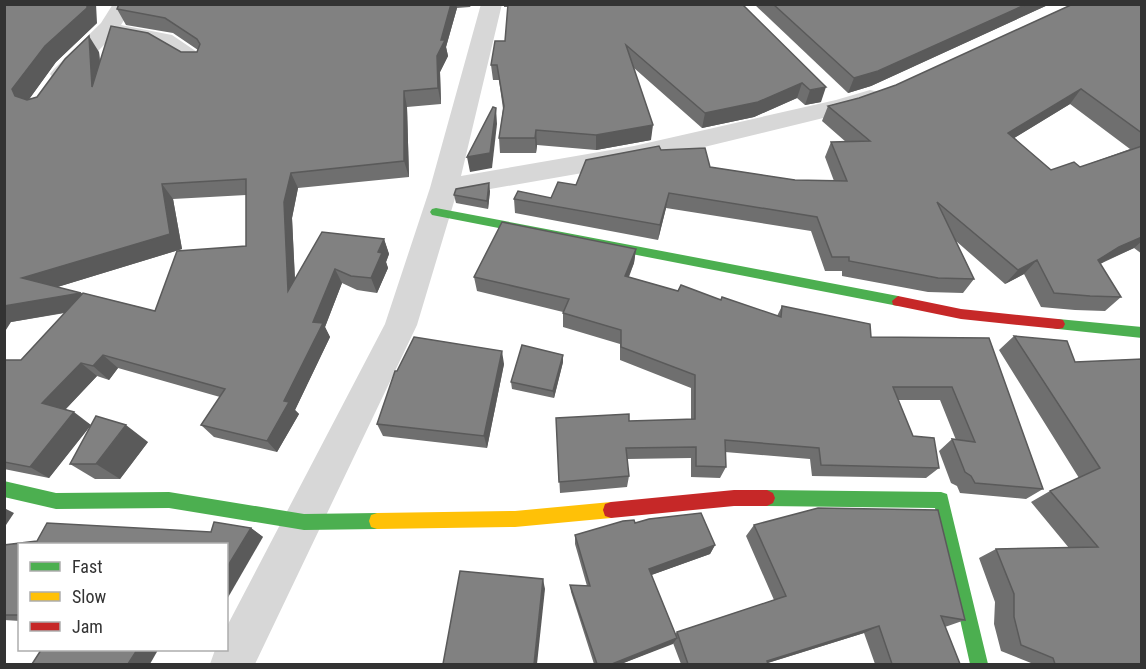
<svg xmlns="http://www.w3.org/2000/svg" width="1146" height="669" font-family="'Roboto Condensed',sans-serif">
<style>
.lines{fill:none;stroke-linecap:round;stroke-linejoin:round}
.street{fill:#d7d7d7;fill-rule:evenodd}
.fast{fill:#4caf50;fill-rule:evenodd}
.slow{fill:#ffc107;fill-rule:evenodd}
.jam{fill:#c62828;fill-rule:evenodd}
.wall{fill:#6f6f6f;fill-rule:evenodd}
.shaded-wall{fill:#5a5a5a}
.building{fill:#818181;stroke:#5a5a5a;stroke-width:1.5}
</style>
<rect width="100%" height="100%" fill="#fff"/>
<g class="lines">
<g class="street">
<path d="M113,4H134L121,25L172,35L203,56L206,61L203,66C183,71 175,53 158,46C144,40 126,43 112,37L70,79L62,81L54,79L50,74L54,69L101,23Z"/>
<path d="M481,4H502L461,176L634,146L836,100L870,90L879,92L882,97L879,102L852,111L634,164L456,195L417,325L255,664H210L215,650H226V628L385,324L430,188Z"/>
</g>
<g class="fast">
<path d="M436,208L898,296L904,301L898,306L432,215L430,212L432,209Z"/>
<path d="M1058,319L1142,327V338L1058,329L1053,328L1051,324L1053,320Z"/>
<path d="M4,481L56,493L169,492L304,514L377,513L383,515L385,521L383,527L377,529L304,530L169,508L56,509L4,497Z"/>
<path d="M767,490L941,492L947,494L988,664H970L935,508L767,506L761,503L759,498L761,493Z"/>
</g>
<path class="slow" d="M611,502L617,504L619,510L617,516L611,518L515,527L377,529L371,527L369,521L371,515L377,513L515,511Z"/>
<g class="jam">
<path d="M898,296L961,309L1058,319L1063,320L1065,324L1063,328L1058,329L961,319L893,305L892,301Z"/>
<path d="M734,490H767L773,493L775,498L773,503L767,506H734L611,518L605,516L603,510L605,504L611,502Z"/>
</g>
</g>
<g class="wall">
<path d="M4,4L97,23L56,62L29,99L37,97L99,52L100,61L197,52L198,50L173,33L126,25L117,9L119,4H472L470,7L457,8L446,47L448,56L440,72L441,104L407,107L409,177L298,188L292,218L295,278L384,239L389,254L386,262L388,268L377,293L357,290L342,283L325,327L330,337L295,410L299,414L277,452L214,437L201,425L220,397L118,368L109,380L97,376L65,410L91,425L49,478L4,469V360H21L65,313L11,322ZM246,195V246L155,311L57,287L182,249L173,199Z"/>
<path d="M504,4H742L821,102L805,105L797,98L754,117L702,128L634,68L651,140L596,150L537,145L536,153H500L499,138L503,109L499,80H493L491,65L505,41L508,7H504Z"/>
<path d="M754,4H1050L871,86L848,93Z"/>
<path d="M1142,4V254L1134,248L1100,264L1121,297L1105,311L1075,310L1041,307L1024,274L1005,284L956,241L974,279L963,293L928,292L842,276V271H825L811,231L666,208L658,240L515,213L514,199L551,198L576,185L661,150L710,167L795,180L834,181L825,157L831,142H846L822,121L828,106L859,98L896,85ZM1070,104L1130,149L1080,167L1051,170L1014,138Z"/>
<path d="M490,191L488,209L456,203L454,195Z"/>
<path d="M636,249L634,263L629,277L678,291L721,300L777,316L782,306L871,337L989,338L1043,489L1026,499L960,493L957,486L951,483L939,451L952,439L956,440L940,400H898L913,436L939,468L926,478L812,476L810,459L725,452L726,467L720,478L691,477V458L627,459L629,476L627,487L560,493L556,418L629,421L691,419V388L620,360V344L563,327V312L477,291L474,277Z"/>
<path d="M1014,336L1075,362L1142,359V664H1032L1031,663L1001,651L994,624L995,602L979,558L996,549L1069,548L1031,502L1050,491L1079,478L999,350Z"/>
<path d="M563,355V362L554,398L512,389L511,382Z"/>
<path d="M504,364L487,448L383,436L377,424Z"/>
<path d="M148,442L120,479H95L70,464Z"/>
<path d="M635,523L715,545L710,554L651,575L675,634L677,632L774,600L746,536L754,525L965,620L945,627L960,664H875L864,633L768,663V664H681L673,643L621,664H594L571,592L570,585L587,586L575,544V535Z"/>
<path d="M251,528L263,537L20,544V621L4,620V545L211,532Z"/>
</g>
<g class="shaded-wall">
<path d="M87,4H96L97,23L56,62L25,105L15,96L12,89L45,46Z"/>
<path d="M451,4H456L457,8L446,47L448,56L440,72L441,104L438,88L437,56Z"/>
<path d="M1027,4H1050L871,86L848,93L854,78Z"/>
<path d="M89,36L99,52L103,102L92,87Z"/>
<path d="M802,83L797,98L754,117L702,128L705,113Z"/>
<path d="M826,87L821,102L805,105L810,90Z"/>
<path d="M1081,89L1070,104L998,148L1008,133Z"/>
<path d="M404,91L407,107L409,177L404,161Z"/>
<path d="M496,108L497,124L492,168L470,172L467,157Z"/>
<path d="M653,125L651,140L596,150V135Z"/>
<path d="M536,130L537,145L536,153L535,138Z"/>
<path d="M291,173L298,188L292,218L296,305L288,291L284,202Z"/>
<path d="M489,183L490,191L488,209L487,201Z"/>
<path d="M162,184L173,199L182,249L38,293L22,278Z"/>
<path d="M669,193L666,208L658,240L660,225Z"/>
<path d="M1142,237V241L1134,248L1105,261L1083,275L1098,260L1119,247Z"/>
<path d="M384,239L389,254L386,262L388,268L377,293L371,278L378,252Z"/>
<path d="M636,249L634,263L623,290L625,276Z"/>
<path d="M1037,260L1024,274L1005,284L1018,270Z"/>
<path d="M335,269L342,283L325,327L330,337L295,410L299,414L277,452L267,441L284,401L313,322Z"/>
<path d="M81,293L96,307L11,322L4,333V306Z"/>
<path d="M502,351L504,364L487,448L484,436Z"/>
<path d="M103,355L118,368L109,380L93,366Z"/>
<path d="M563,355V362L554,398L553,391Z"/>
<path d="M81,363L97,376L60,415L42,403Z"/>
<path d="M74,412L91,425L49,478L30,467Z"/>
<path d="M126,425L148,442L120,479L96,464Z"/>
<path d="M4,508L14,513L4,528Z"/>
<path d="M251,528L263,537L226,601V569Z"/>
<path d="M715,545L710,554L646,577L649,569Z"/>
<path d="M543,579L545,589L537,664H534Z"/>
<path d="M879,626L864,633L764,664L767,661Z"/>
<path d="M677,638L673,644L621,664H612Z"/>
<path d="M137,650H158L150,664H128Z"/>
</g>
<g class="building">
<path d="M4,4H87V8L45,46L12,89L15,96L27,100L37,97L65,59L89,36L92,87L111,26L148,33L181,52H197L200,44L197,39L165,18L117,9L119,4H451L441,40H445L437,56L438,88L404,91V161L291,173L284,202L288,291L322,232L384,239L378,252L382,253L371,278L351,276L335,269L313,322L323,323L284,401L289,402L267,441L201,425L225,389L103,355L93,366L81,363L42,403L74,412L30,467L4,462V360H21L83,293L155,311L177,251L246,246V179L162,184L170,234L22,278L81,293L4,306Z"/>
<path d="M508,4H742L826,87L810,90L802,83L758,102L705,113L626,45L653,125L596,135L536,130L535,138H499L504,106L497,65H491L495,41H505Z"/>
<path d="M773,4H1027L878,71L854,78Z"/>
<path d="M1073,4H1142V133L1081,89L1008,133L1051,170L1074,162L1080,167L1142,146V237L1119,247L1098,260L1121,297L1090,296L1054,293L1037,260L1018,270L937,202L974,279L938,278L849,261V257H832L817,217L669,193L660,225L514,199L518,191L551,198L558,182L576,185L586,160L659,146L661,150L705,148L710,167L795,180L847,181L831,142L870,141L828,106L859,98L896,85Z"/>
<path d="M493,107L496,108L490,153L467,157Z"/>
<path d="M489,183L487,201L454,195L456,189Z"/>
<path d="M502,222L636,249L625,276L678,291L681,285L721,300L722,297L781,317L782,306L870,324L871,337L989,338L1043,489L975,483L971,476L965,472L952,439L975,442L952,387H893L913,436L934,438L939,468L821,465L819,448L725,440L726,467L696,466V447L626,448L629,476L559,482L556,418L629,414V421L695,419V375L621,347V330L563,313L569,299L474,277Z"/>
<path d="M1014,336L1067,341L1075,362L1142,359V664H1055L1053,658L1021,645L1014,617V594L996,549L1098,547L1050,491L1100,468Z"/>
<path d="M414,337L502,351L484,436L377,424L395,371H397Z"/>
<path d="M522,345L563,355L553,391L511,382Z"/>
<path d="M96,416L126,425L96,464H70Z"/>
<path d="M818,508L938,510L965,620L941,616L960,664H892L879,626L767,661L768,664H688L677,632L786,596L754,525Z"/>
<path d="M701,513L715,545L649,569L677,638L612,664H597L570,585L590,586L575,535L623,521L634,520L635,523L649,519Z"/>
<path d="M214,522L251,528L226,569V544H20V615H4V545L37,541L47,523L211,532Z"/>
<path d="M460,571L543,579L534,664H443Z"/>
<path d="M41,650H137L128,664H32Z"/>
</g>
<rect width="1146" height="669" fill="none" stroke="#333333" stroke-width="12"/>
<rect x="18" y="543" width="210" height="108" fill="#ffffff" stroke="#adadad" stroke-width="1.5"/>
<rect x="30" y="562" width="30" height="9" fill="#4caf50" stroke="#adadad" stroke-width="1.5"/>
<text x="72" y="573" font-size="18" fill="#333333">Fast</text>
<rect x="30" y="592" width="30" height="9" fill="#ffc107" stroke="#adadad" stroke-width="1.5"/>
<text x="72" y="603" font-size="18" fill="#333333">Slow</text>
<rect x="30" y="622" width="30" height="9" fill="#c62828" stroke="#adadad" stroke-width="1.5"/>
<text x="72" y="633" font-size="18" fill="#333333">Jam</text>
</svg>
